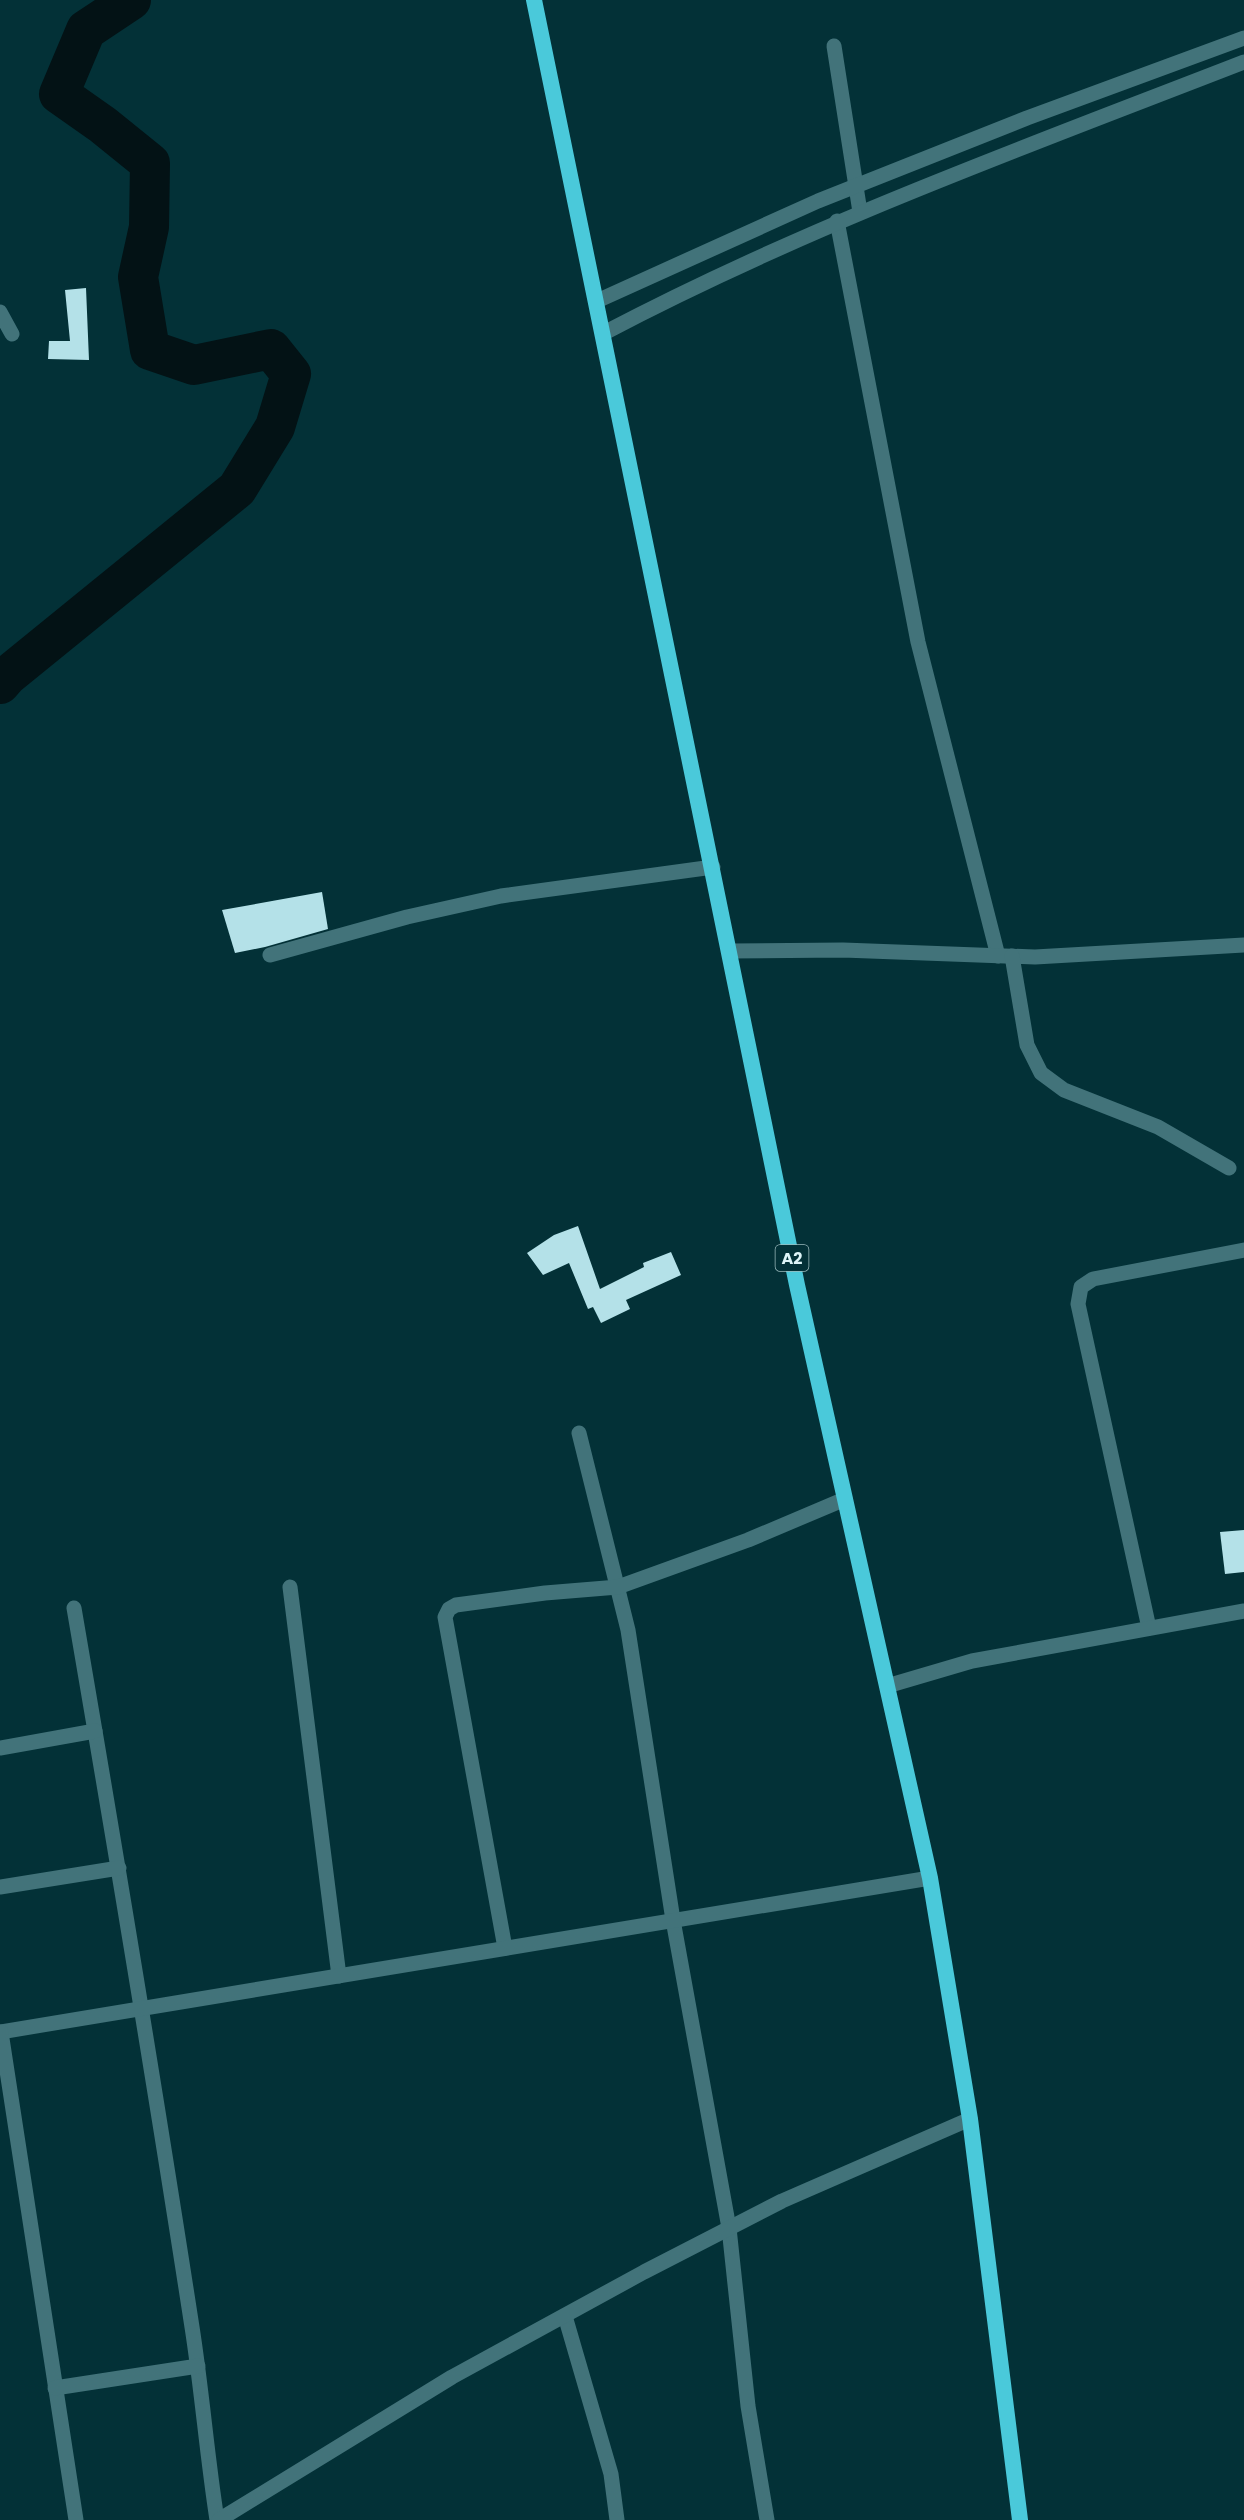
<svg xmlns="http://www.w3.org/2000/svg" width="1244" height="2520" font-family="Poppins,sans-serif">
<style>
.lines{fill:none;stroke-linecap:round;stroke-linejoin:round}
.river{stroke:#031215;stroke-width:40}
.building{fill:#b4e1e8}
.minor{stroke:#42737a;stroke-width:15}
.trunk{stroke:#4ac9da;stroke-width:16}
.labels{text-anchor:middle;stroke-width:6;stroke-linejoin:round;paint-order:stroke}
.shield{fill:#033137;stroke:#9cbabd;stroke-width:1.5}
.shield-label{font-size:16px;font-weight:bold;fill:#ddf4f7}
</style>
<rect width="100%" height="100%" fill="#033137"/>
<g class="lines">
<path class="river" d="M0,684L7,676L237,489L275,427L291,374L271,349L194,365L150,350L138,277L149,227L150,163L103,125L59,94L86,30L131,0"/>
</g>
<g class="building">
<path d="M86,288L89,360L48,359L49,341H70L65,290Z"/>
<path d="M322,892L328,929L265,947L235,953L222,910Z"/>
<path d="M578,1226L600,1289L644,1267L643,1263L671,1252L681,1275L626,1300L630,1309L601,1323L593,1307L588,1309L569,1263L543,1275L527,1253L554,1235Z"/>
<path d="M1244,1530V1572L1225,1574L1220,1532Z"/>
</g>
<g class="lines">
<g class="minor">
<path d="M834,46L860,212"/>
<path d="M837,221L918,642L998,956"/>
<path d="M597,301L818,201L1027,118L1244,38"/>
<path d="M0,312L12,334"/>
<path d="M604,333C809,225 1028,146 1244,62"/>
<path d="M730,951L843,950L1035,957L1244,945"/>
<path d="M270,955L407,917L501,896L713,867"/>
<path d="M1012,956L1027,1045L1041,1073L1064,1090L1158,1127L1229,1168"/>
<path d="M579,1433L628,1630L673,1920L729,2228L748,2406L767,2520"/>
<path d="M290,1587L339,1976"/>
<path d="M74,1608C115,1847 155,2087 192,2327C202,2391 207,2456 217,2520"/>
<path d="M1149,1628L1078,1304L1081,1287L1093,1279L1244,1250"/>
<path d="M887,1686L972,1661L1244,1611"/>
<path d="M0,1748L95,1731"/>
<path d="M0,1887L119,1868"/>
<path d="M505,1948L445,1617L449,1609L456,1605L545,1593L618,1587L748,1540L845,1499"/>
<path d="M0,2032L930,1878"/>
<path d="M1,2032L76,2520"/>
<path d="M565,2316L611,2474L617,2520"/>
<path d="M55,2388L198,2366"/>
<path d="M219,2520L452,2377L644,2272L782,2201L970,2119"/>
</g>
<path class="trunk" d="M534,0L797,1285L930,1878L970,2119L1020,2520"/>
</g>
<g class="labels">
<rect class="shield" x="775.5" y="1245" width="33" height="26" rx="4.5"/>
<g class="shield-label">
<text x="792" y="1264">A2</text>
</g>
</g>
</svg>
